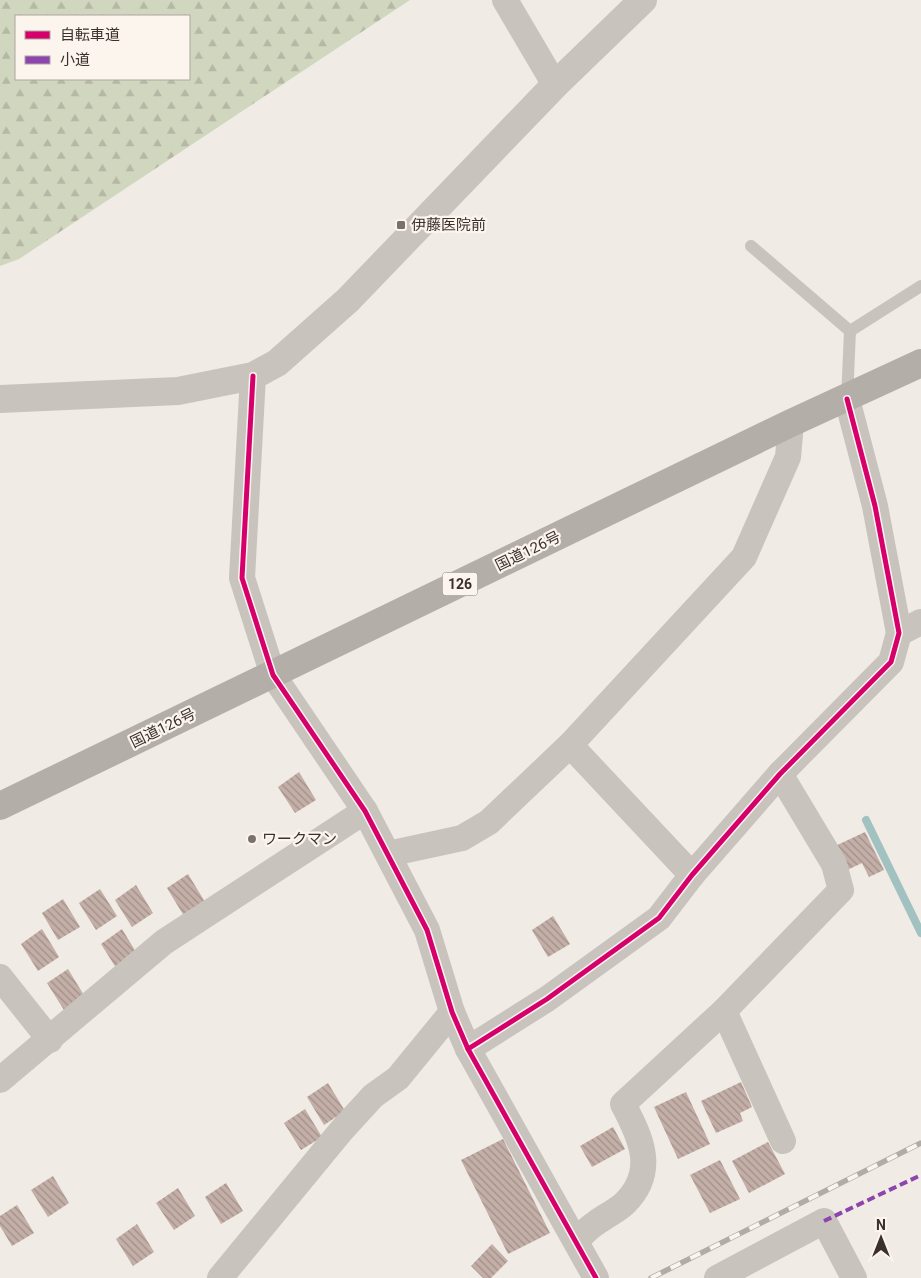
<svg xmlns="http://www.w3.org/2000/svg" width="921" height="1278" font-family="Roboto,'Noto Sans JP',sans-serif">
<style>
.forest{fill:url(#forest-firs);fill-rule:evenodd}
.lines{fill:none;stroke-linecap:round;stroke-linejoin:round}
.stream{stroke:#a1c2c1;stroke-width:8}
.building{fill:url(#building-back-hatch)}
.service{stroke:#c9c3be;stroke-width:12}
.minor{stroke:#c9c3be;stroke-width:26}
.tertiary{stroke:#c9c3be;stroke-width:28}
.trunk{stroke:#b4aea8;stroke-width:28}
.rail-casing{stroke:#b1aca8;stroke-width:5.5}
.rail{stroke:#fbf5ee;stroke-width:4;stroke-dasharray:11;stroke-linecap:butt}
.quiet{stroke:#8e44ad;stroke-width:4;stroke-dasharray:8 4;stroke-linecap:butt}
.cycleway-casing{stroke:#fbf5ee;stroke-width:8}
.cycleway{stroke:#d6006c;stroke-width:5}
.poi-dot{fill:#7a716c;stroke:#fbf5ee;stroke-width:2}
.labels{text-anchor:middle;stroke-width:4.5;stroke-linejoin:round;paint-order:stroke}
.shield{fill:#fbf5ee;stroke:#756b66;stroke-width:1}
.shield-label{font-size:14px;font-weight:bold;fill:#3b302b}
.poi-label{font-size:15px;fill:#3b302b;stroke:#fbf5ee;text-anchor:start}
.street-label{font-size:15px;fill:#3b302b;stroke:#fbf5ee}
</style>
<defs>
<pattern id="forest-firs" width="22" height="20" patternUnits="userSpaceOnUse" patternTransform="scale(1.25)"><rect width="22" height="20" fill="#d1d6bf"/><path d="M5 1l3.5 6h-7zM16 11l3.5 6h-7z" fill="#b4b8a4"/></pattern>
<pattern id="building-back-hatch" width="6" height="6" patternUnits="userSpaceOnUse" patternTransform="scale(1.25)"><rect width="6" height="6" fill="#c3afa7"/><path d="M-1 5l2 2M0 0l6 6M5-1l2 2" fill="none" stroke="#a08f88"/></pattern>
</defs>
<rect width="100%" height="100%" fill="#f0ebe5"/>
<path class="forest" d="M0,0H410L19,259L0,266ZM16,16H189V79H16Z"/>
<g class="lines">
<path class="stream" d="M866,820L921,933"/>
</g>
<g class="building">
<path d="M299,772L316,800L295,813L278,787Z"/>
<path d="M865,832L884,870L869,877L862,863L845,871L833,847Z"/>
<path d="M188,874L205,902L184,916L167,888Z"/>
<path d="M136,885L153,913L132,927L115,900Z"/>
<path d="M100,889L117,916L96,930L79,903Z"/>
<path d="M63,899L80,927L58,940L42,913Z"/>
<path d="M553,916L570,944L548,957L532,930Z"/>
<path d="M42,929L59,957L38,971L21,944Z"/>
<path d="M122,929L139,957L118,971L101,944Z"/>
<path d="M68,969L85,997L64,1010L47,983Z"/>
<path d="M741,1082L752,1107L740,1113L743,1121L716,1133L701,1101Z"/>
<path d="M328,1083L345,1111L324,1125L307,1097Z"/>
<path d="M686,1092L710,1144L678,1159L654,1107Z"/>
<path d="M305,1109L322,1137L301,1150L284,1123Z"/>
<path d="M613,1127L625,1149L592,1167L580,1146Z"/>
<path d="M503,1139L550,1233L508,1254L461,1160Z"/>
<path d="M768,1142L785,1174L749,1193L732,1161Z"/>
<path d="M720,1160L740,1199L710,1213L690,1175Z"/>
<path d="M53,1176L69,1203L48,1217L31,1190Z"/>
<path d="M226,1183L243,1211L221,1224L205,1197Z"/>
<path d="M178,1188L195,1216L174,1230L156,1203Z"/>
<path d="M17,1205L34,1233L12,1246L0,1226V1216Z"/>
<path d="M137,1224L154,1252L133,1266L116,1239Z"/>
<path d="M492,1244L508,1261L491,1278H483L471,1266Z"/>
</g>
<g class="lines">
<g class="service">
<path d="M751,246L850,331"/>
<path d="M850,331L921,286"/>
<path d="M847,399L850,331"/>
</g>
<g class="minor">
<path d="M505,0L555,85"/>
<path d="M253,376L242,578L273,675L365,811L427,930L452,1012L468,1049L596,1278"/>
<path d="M899,633L921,622"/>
<path d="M570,745L692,875"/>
<path d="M388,854L462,838L489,822L570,745L744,557L788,457L791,423"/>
<path d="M0,977L50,1040"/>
<path d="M724,1011L783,1141"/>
<path d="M468,1049L547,999L659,918L692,875L780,774L891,662L899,633L875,506L847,399"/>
<path d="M0,1080L164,942L365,811"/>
<path d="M576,1241C582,1235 588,1228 596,1223C605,1216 617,1211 625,1203C657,1171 641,1138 623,1104L724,1011L841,890L834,864L780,774"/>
<path d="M220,1278L341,1131L373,1096L398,1078L452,1012"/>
<path d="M717,1278L824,1221L854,1278"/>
</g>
<path class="tertiary" d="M0,399L178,391L253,376L277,363L348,300L555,85L643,0"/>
<path class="trunk" d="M0,806L791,423L921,363"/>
<defs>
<path id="rail" d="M651,1278L921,1143"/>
</defs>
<use href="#rail" class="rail-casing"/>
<use href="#rail" class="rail"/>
<path class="quiet" d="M824,1221L921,1175"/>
<defs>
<g id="cycleway">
<path d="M253,376L242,578L273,675L365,811L427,930L452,1012L468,1049L596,1278"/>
<path d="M468,1049L547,999L659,918L692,875L780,774L891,662L899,633L875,506L847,399"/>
</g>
</defs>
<use href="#cycleway" class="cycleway-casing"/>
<use href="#cycleway" class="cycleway"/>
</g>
<g class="poi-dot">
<rect x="396" y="220" width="10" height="10" rx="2.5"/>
<circle cx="252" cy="839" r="5"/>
</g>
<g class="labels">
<rect class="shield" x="442.5" y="572.5" width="35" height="23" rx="4"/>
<g class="shield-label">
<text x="460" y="589">126</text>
</g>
<g class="poi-label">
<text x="411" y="230">伊藤医院前</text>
<text x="262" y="844">ワークマン</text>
</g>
<g class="street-label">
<text transform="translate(528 551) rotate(-26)" y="5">国道126号</text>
<text transform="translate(163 728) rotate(-26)" y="5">国道126号</text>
</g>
</g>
<rect x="15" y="15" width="175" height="65" fill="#fbf5ee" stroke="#aea6a0"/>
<rect x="25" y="31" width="25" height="8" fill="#d6006c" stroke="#aea6a0"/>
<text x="60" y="40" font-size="15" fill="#3b302b">自転車道</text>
<rect x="25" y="56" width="25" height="8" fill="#8e44ad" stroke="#aea6a0"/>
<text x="60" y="65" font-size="15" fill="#3b302b">小道</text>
<g transform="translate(881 1238)" stroke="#fbf5ee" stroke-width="4" paint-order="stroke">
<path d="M0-4L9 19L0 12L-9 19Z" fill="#3b302b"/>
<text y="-8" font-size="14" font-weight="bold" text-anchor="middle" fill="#3b302b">N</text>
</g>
</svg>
